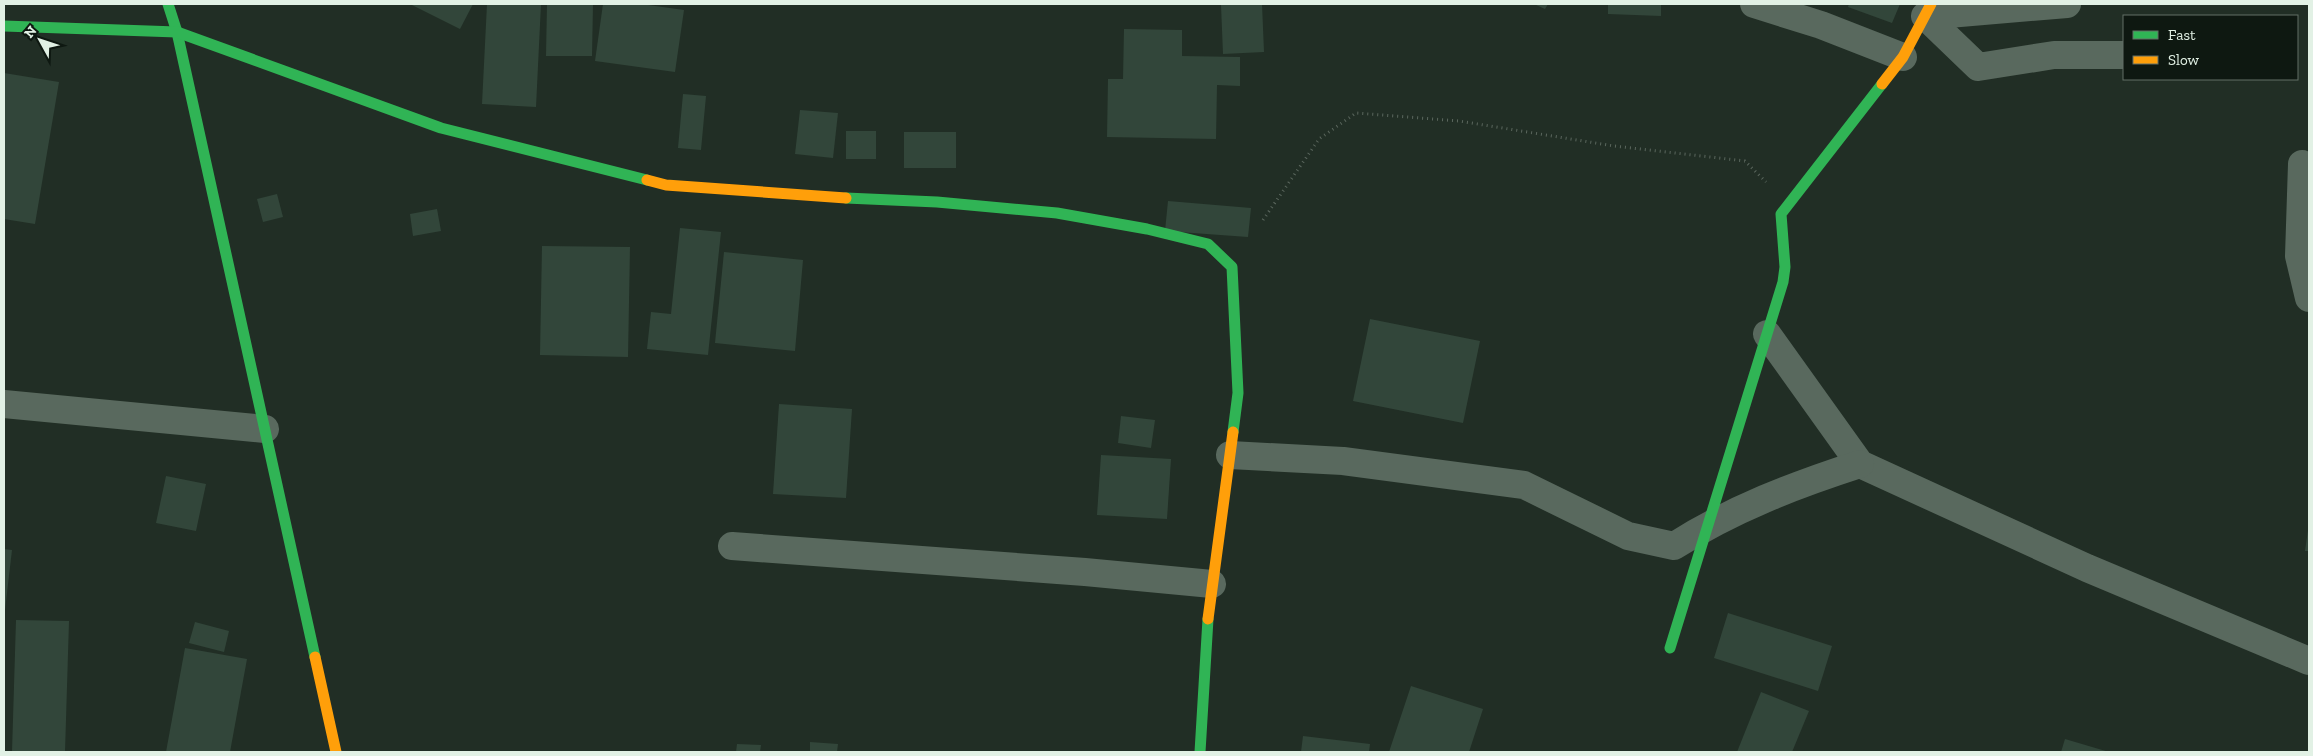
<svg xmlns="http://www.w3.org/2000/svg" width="2313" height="756" font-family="'Zilla Slab',serif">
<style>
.building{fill:#32463a}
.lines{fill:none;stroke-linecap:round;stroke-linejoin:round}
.path{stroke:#5b675e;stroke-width:3;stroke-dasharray:1 4;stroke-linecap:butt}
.street{stroke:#59695e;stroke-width:28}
.fast{stroke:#30b455;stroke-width:11}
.slow{stroke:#ff9f0a;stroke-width:11}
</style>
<rect width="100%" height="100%" fill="#212e25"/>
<g class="building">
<path d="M410,4H473L460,29Z"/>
<path d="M487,4H541L536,107L482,104Z"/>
<path d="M547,4H593L592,56H546Z"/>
<path d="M603,4H641L684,10L675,72L595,61Z"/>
<path d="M1262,4L1264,52L1223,54L1221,5Z"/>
<path d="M1534,4H1548L1545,9Z"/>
<path d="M1608,4H1661V16L1608,14Z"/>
<path d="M1849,4H1900L1892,23L1848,7Z"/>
<path d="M1124,29L1182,30V56L1240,57V86L1217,85L1216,139L1107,137L1108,79H1123Z"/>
<path d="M4,73L59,82L35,224L4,219Z"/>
<path d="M683,94L706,96L701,150L678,148Z"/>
<path d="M800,110L838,113L833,158L795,154Z"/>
<rect x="846" y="131" width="30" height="28"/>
<rect x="904" y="132" width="52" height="36"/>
<path d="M277,194L283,217L263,222L257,199Z"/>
<path d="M1168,201L1251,208L1248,237L1165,231Z"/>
<path d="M437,209L441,231L413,236L410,214Z"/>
<path d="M680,228L721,232L708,355L647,349L651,312L671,314Z"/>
<path d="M542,246L630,247L628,357L540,355Z"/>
<path d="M724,252L803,260L795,351L715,343Z"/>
<path d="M1370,319L1480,341L1463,423L1353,401Z"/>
<path d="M779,404L852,409L846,498L773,494Z"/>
<path d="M1121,416L1155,420L1151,448L1118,443Z"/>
<path d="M1101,455L1171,459L1167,519L1097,515Z"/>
<path d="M166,476L206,484L196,531L156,523Z"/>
<path d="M2308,530H2309V551H2305Z"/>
<path d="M4,549L12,550L5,610H4Z"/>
<path d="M1728,613L1832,646L1818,691L1714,658Z"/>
<path d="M16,620L69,621L65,752H12Z"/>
<path d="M195,622L229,631L224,652L189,643Z"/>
<path d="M185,648L247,659L230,752H166Z"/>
<path d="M1411,686L1483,709L1469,752H1389Z"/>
<path d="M1761,692L1809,711L1792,752H1737Z"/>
<path d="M1303,736L1370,744L1369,752H1301Z"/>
<path d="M2065,739L2109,752H2061Z"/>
<path d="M810,742L838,744L837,752H810Z"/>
<path d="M737,744L761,745L760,752H736Z"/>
</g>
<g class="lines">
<path class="path" d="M1263,220L1319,139L1356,113L1459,121L1614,146L1745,161L1766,182"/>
<g class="street">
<path d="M1754,4L1821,25L1903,57"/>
<path d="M2067,4L1925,16L1978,67L2054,55H2124"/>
<path d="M2302,164L2299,256L2309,298"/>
<path d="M1767,334L1860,464L2087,568L2309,661"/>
<path d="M4,404L265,429"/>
<path d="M1230,455L1343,461L1524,485L1628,536L1674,546C1732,509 1795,485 1860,464"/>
<path d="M732,546L1085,572L1212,584"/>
</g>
<g class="fast">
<path d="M168,4L177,32L315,657"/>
<path d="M4,26L177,32L441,128L647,180"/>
<path d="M846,198L937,202L1057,213L1147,229L1208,244L1232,267L1238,393L1233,432"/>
<path d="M1670,648L1783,282L1785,267L1781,214L1882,84"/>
<path d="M1200,752L1208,619"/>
</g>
<g class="slow">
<path d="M1882,84L1903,57L1931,4"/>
<path d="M647,180L666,185L846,198"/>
<path d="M1208,619L1233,432"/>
<path d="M315,657L336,752"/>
</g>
</g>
<rect width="2313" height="756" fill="none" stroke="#e2f1e5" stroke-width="10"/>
<rect x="2123" y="15" width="175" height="65" fill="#0e1811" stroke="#636f66"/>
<rect x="2133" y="31" width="25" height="8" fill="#30b455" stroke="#636f66"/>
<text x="2168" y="40" font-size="15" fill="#e2f1e5">Fast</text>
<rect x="2133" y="56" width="25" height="8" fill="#ff9f0a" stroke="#636f66"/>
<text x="2168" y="65" font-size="15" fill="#e2f1e5">Slow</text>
<g transform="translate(40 40) rotate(310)" stroke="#0e1811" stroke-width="4" paint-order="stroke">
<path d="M0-4L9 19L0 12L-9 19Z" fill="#e2f1e5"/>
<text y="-8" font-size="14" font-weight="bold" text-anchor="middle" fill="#e2f1e5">N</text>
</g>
</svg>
